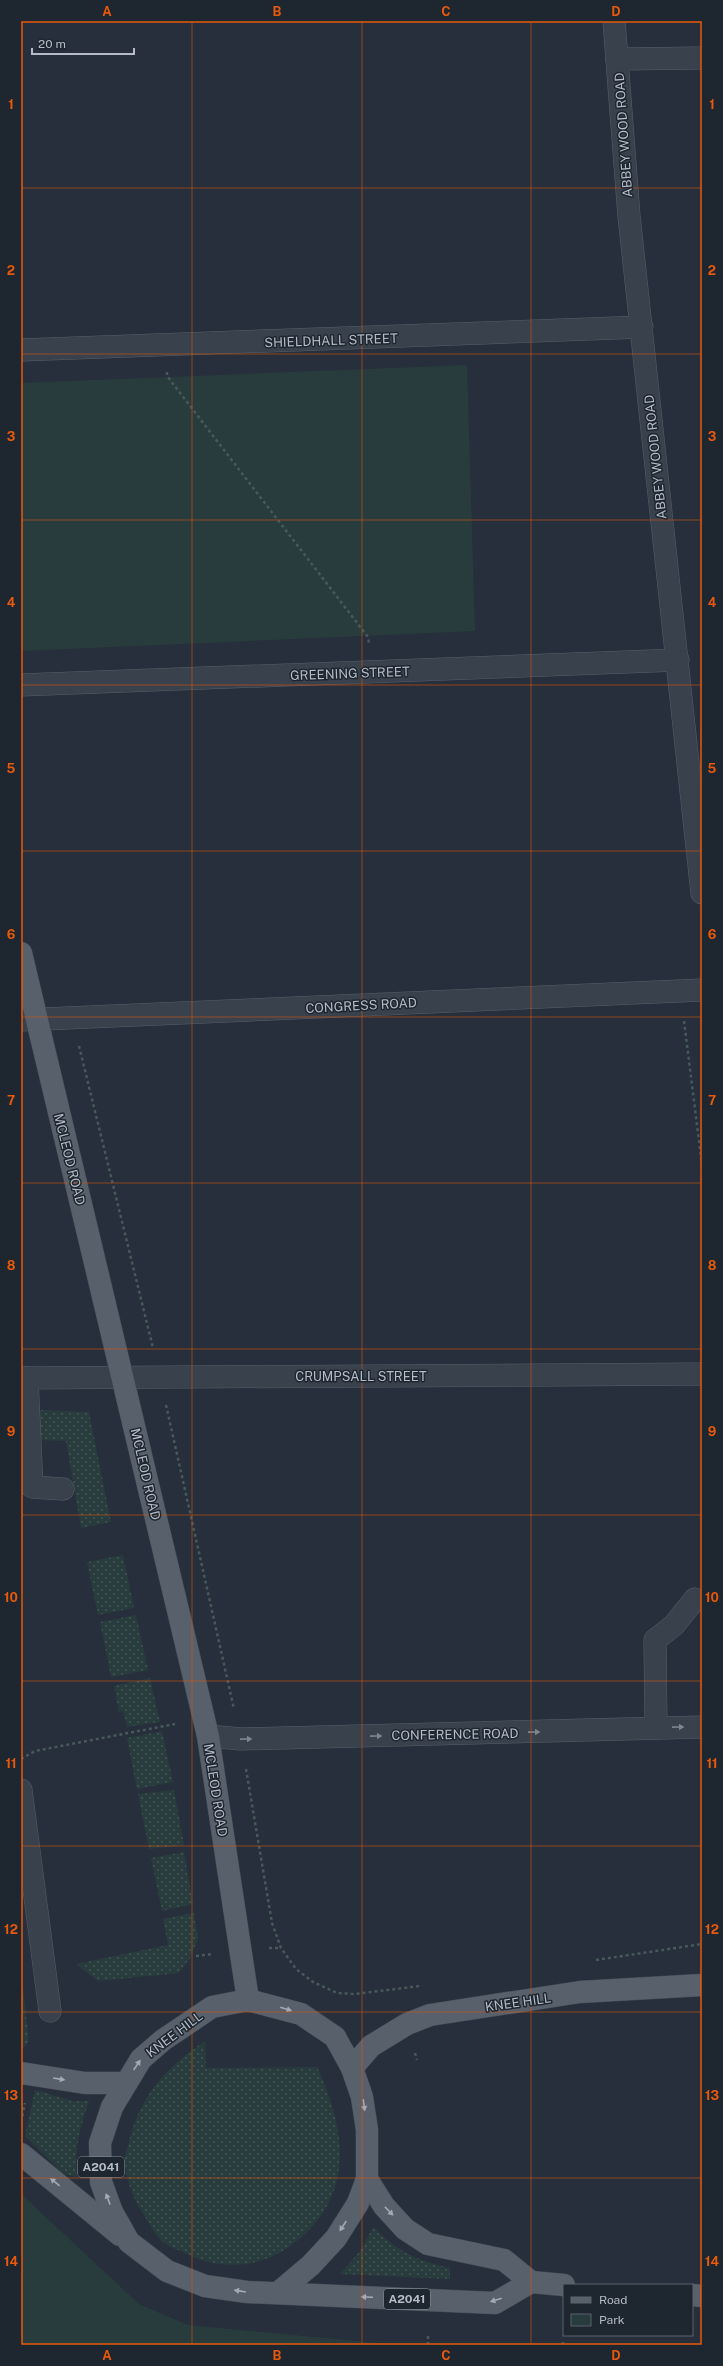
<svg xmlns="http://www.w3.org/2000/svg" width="723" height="2366" font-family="'Public Sans',sans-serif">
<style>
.grass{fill:url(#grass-dots)}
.green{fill:#293c3d}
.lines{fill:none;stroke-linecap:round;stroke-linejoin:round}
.minor-casing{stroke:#575f69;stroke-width:23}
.major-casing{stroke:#424a54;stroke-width:23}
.path{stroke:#48595b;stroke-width:2.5;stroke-dasharray:3 3;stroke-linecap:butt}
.minor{stroke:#39414c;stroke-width:22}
.major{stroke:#58606b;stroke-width:22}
.oneway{fill:#7d8590}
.oneway2{fill:#a2aab5}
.grid{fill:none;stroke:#e8590c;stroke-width:1;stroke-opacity:0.55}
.labels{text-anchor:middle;stroke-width:3;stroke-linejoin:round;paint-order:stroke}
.shield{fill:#1e2630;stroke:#888f9a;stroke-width:1}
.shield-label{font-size:12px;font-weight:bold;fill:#b5bcc7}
.street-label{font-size:13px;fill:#b5bcc7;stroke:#1e2630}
.neatline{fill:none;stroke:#e8590c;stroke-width:1.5}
.grid-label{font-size:13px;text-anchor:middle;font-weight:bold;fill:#e8590c}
</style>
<defs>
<pattern id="grass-dots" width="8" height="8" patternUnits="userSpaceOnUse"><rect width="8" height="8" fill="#293c3d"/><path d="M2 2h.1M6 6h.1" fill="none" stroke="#465658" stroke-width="1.8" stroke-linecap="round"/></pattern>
</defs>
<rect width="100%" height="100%" fill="#262f3b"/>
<g class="grass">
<path d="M39,1410L89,1412L111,1522L81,1528L66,1441L40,1440Z"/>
<path d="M123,1555L134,1608L98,1615L87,1562Z"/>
<path d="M136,1615L148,1670L111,1677L100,1622Z"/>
<path d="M150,1678L160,1722L127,1727L123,1711L119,1712L114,1686Z"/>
<path d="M162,1731L173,1782L137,1789L127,1738Z"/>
<path d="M174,1790L184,1845L149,1849L138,1794Z"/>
<path d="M184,1852L193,1904L162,1911L151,1858Z"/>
<path d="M194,1913L198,1939L190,1958L179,1973L98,1981L76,1964L168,1945L163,1919Z"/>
<path d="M21,1971L29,2042L21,2050Z"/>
<path d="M205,2041L206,2068L317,2067C340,2116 354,2174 317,2221C283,2263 232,2278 183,2252C177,2249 169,2247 164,2243C157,2238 151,2226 146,2218C135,2203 126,2182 125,2163C124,2156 128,2148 129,2142C140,2095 166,2068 205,2041Z"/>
<path d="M35,2090L73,2101H89C80,2127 74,2149 77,2177L64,2174L25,2136Z"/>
<path d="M373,2227C398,2252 416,2260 450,2268V2279L340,2274L361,2250Z"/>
</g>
<g class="green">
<path d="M467,365L475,631L21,651V383Z"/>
<path d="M21,2194L139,2304L188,2325L398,2345H21Z"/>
</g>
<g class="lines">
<defs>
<g id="minor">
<path d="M614,21L629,216L702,893"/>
<path d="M617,59L702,58"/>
<path d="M21,350L642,327"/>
<path d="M21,685L678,660"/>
<path d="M21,1020L702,990"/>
<path d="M21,1378L702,1374"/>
<path d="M27,1378L32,1487L63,1489"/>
<path d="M656,1727L655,1640L674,1625L695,1599"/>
<path d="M208,1736L241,1739L702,1727"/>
<path d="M21,1790L50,2011"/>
</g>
<g id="major">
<path d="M21,953L208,1736L248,2000"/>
<path d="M352,2068L371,2046L407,2024L430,2015L580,1992L702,1985"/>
<path d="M21,2073L85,2083H125"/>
<path d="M21,2154L120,2235"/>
<path d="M367,2179L384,2206L405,2229L428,2244L504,2260L531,2282"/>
<path d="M279,2292L311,2265L336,2238L358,2203L367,2179V2130L362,2097L352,2068L335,2037L301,2014L248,2000L212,2007L163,2040L141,2059L112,2107L100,2143L101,2182L112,2212L129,2242L167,2271L205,2286L247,2292L495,2303L531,2282L564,2285"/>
<path d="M692,2295L702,2296"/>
</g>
</defs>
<use href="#minor" class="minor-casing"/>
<use href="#major" class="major-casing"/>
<g class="path">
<path d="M167,372V376L368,637L369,643"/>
<path d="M684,1021L702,1165"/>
<path d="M79,1046L153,1348"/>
<path d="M166,1405L234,1709"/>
<path d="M21,1759L35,1751L175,1724"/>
<path d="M246,1769L272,1923L281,1948L296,1969L313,1982L337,1993L355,1994L420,1986"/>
<path d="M269,1948H281"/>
<path d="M196,1956L213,1954"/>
<path d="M596,1960L702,1944"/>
<path d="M415,2053L417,2060"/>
<path d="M21,2122L25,2103"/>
<path d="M428,2345V2333"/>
<path d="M563,2345V2340"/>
</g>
<use href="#minor" class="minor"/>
<use href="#major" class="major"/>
</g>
<defs><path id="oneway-solid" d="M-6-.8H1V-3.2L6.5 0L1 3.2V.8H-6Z"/></defs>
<g class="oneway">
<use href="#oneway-solid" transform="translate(678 1727) rotate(-1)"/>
<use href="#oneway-solid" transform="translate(534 1732) rotate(-1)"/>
<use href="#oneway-solid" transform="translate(376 1736) rotate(-1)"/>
<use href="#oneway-solid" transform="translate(246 1739) rotate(-1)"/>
</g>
<g class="oneway2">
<use href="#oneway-solid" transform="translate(286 2009) rotate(17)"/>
<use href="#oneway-solid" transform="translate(137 2065) rotate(-56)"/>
<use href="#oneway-solid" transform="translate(59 2079) rotate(9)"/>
<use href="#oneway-solid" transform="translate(364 2105) rotate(82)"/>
<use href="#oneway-solid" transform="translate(55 2182) rotate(-141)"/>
<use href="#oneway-solid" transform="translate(108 2199) rotate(-110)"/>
<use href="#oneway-solid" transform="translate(389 2211) rotate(46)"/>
<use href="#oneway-solid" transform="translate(343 2226) rotate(123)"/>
<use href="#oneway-solid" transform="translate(240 2291) rotate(-171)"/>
<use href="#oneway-solid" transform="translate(367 2297) rotate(-177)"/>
<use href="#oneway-solid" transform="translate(496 2300) rotate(162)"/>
</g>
<path class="grid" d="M192,21V2345M362,21V2345M531,21V2345M21,188H702M21,354H702M21,520H702M21,685H702M21,851H702M21,1017H702M21,1183H702M21,1349H702M21,1515H702M21,1681H702M21,1846H702M21,2012H702M21,2178H702"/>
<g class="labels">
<g class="shield">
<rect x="78" y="2157" width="46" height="20" rx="3"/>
<rect x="384" y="2289" width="46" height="20" rx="3"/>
</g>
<g class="shield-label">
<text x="101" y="2171">A2041</text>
<text x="407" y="2303">A2041</text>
</g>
<g class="street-label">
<text transform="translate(623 135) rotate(-94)" y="5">ABBEY WOOD ROAD</text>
<text transform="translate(331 340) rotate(-2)" y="5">SHIELDHALL STREET</text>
<text transform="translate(655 457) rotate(-96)" y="5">ABBEY WOOD ROAD</text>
<text transform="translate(350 673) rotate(-2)" y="5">GREENING STREET</text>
<text transform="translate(361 1005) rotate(-3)" y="5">CONGRESS ROAD</text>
<text transform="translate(70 1159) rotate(76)" y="5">MCLEOD ROAD</text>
<text x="361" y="1381">CRUMPSALL STREET</text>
<text transform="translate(146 1474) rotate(77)" y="5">MCLEOD ROAD</text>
<text transform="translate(455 1734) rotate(-1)" y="5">CONFERENCE ROAD</text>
<text transform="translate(216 1790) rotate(81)" y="5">MCLEOD ROAD</text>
<text transform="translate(518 2002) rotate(-8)" y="5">KNEE HILL</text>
<text transform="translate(174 2034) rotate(-37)" y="5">KNEE HILL</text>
</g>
</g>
<rect width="723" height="2366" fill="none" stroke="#1e2630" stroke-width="44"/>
<rect x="563" y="2284" width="130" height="52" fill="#1e2630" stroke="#5a626c"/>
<rect x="571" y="2297" width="20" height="6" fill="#58606b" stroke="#5a626c"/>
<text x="599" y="2304" font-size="12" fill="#b5bcc7">Road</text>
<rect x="571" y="2314" width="20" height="12" fill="#293c3d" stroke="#5a626c"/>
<text x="599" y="2324" font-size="12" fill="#b5bcc7">Park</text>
<path d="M32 48v6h102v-6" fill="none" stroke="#b5bcc7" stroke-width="2"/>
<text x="38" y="48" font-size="12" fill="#b5bcc7" stroke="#1e2630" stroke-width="3" paint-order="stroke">20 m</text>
<rect x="22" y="22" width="679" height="2322" class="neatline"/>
<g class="grid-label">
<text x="107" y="16">A</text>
<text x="277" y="16">B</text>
<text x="446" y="16">C</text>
<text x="616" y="16">D</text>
<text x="11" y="109">1</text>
<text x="712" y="109">1</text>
<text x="11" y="275">2</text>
<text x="712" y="275">2</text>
<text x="11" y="441">3</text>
<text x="712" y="441">3</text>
<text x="11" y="607">4</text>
<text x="712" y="607">4</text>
<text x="11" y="773">5</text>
<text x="712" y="773">5</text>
<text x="11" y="939">6</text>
<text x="712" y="939">6</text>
<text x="11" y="1105">7</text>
<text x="712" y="1105">7</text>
<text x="11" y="1270">8</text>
<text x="712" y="1270">8</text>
<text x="11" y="1436">9</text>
<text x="712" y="1436">9</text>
<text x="11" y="1602">10</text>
<text x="712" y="1602">10</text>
<text x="11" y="1768">11</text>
<text x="712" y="1768">11</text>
<text x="11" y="1934">12</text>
<text x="712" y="1934">12</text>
<text x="11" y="2100">13</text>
<text x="712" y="2100">13</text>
<text x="11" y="2266">14</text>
<text x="712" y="2266">14</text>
<text x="107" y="2360">A</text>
<text x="277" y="2360">B</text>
<text x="446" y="2360">C</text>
<text x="616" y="2360">D</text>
</g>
</svg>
